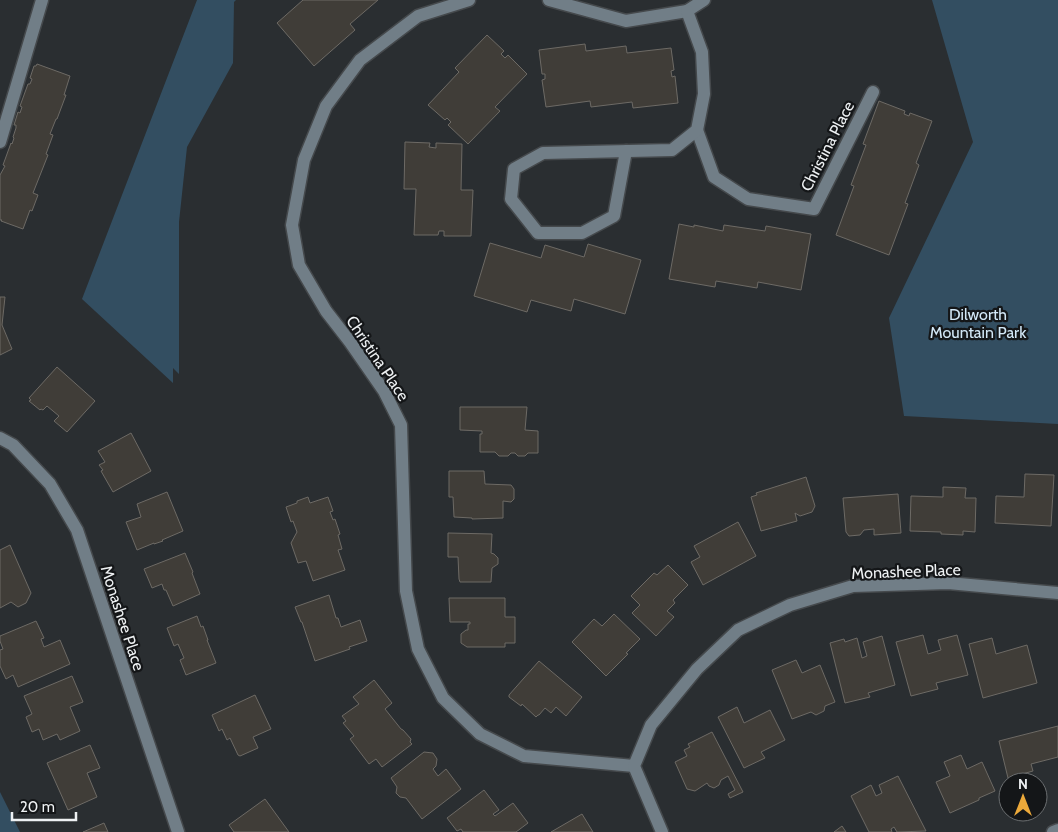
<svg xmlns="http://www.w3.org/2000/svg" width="1058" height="832" font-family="Cabin,sans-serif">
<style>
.green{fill:#334e61}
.building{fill:#403d38;stroke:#6d6a65}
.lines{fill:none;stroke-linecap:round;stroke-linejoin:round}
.minor-casing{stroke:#45494c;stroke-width:15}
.minor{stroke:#717e87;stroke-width:12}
.labels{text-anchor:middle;stroke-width:4.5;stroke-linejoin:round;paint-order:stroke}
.street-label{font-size:16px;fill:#eef1f3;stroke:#141618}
.park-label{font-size:16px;fill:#d3e8f7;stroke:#141618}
</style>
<rect width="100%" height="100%" fill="#2a2e31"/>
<g class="green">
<path d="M197,0H236L234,2L233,63L187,147L179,222V374L173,368V383L82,299Z"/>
<path d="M932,0H1058V424L904,416L889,318L973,142Z"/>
<path d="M0,792L20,832H0Z"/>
</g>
<g class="building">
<path d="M303,0H378L350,24L355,30L314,66L277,23Z"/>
<path d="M487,35L504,51L501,54L505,58L508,55L527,74L495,107L500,111L468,144L448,125L451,122L447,118L445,120L428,105L459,72L455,68Z"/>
<path d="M585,44L586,51L626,46L627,53L671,48L674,70L671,71L672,77L675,76L678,103L633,108L632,102L591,107L590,101L546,107L542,80L545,79V74H542L539,50Z"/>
<path d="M37,64L70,76L64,95H66L57,119H56L50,134L53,135L46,154L48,155L33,193L38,195L32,211L30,210L23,229L1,221L2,220H0V175L5,166L3,165L11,143L12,144L14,138L13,137L16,128V125H14L18,112L20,113L22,107L20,106L28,84H30L32,79L30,78L34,66H36Z"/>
<path d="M879,101L905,111L904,114L909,116L910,113L932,121L916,163L919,165L905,203L908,204L889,255L836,235L854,186L851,185L866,145L863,144Z"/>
<path d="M405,142L430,143L429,147L436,148V143L462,144L461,190H473L471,236H444V231H439L438,235H414L416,189H404Z"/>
<path d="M679,224L694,227V225L723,231L724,225L765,231L766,226L811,234L801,290L758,282L757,288L716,281L715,287L669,279Z"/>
<path d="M490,243L541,258L545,245L584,257L588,244L641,260L625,314L574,299L571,311L531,300L527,312L474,296Z"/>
<path d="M0,297H5L2,325L12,349L0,355Z"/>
<path d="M57,367L95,401L67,432L54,421L59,416L47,406L43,410L41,409L40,410L29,401L31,400L29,398Z"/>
<path d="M460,407H527L525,430L538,431V453H528L525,456H518L515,453H511L508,456H499L495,452H480V434H482V431L460,430Z"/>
<path d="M131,433L151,471L113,492L101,471L103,470L99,465L105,462L98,451Z"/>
<path d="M449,471H484L485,484L511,485L514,489V499L511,502L503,501V518L472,519V518L454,517L453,497H449Z"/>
<path d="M1025,474L1054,475L1051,526L995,523L996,496L1024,497Z"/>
<path d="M806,477L815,506L812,512L800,516L795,513L797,521L761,531L751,497L757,495L756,493Z"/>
<path d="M943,487L966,488L965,498H976L975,532L963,531V535L941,534V532L910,531L911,496L943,497Z"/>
<path d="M167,492L183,531L162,540L163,541L154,544V543L137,550L126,522L141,517L137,504Z"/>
<path d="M898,494L901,533L874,535V529L864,530L860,535L849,536L846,532L843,498Z"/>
<path d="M308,497L310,503L328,497L333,511L330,512L333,520L335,519L340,534L338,535L342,549L338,550L345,570L313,581L306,561L298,563L291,543L297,532L293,521L291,522L286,507L297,503V501Z"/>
<path d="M738,522L756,556L703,585L691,562L700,557L694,546Z"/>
<path d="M448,533L492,534L491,553L494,554L498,558V564L492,568L491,582H460L459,579L458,557H448Z"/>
<path d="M10,545L31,593L26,603L18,607L11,602L0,608V550Z"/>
<path d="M185,553L193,572L192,573L200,594L173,606L166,590H164L162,584L152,588L144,569Z"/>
<path d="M668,565L688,585L673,600L675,603L667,611L674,617L656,636L632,613L640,605L631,596L654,573L657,575Z"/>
<path d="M329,595L336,618H338L341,627L360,620L367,641L349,647L350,649L315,661L302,622H301L295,607Z"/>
<path d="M449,598H505V617H515V643H505V647H467L461,643V634L466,630H468V624H470V622H450Z"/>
<path d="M614,614L640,639L626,653L628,654L606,676L572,642L594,619L602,626Z"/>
<path d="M197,616L201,627L203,626L208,640H207L216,663L186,675L180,660L184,658L178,644L174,646L167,628Z"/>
<path d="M36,621L44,638L41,639L44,647L60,640L70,664L18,687L13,675L6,679L0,666V650L3,649L0,641V636Z"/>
<path d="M923,635L928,654L941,650L938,640L957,635L968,675L936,683L938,689L911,696L896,642Z"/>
<path d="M882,636L895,685L868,693L870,697L845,703L830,643L844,639L845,642L857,638L862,658L867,656L863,642Z"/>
<path d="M992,638L996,654L1027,645L1037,683L983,698L969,644Z"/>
<path d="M796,660L802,673L820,665L835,702L825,706L824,711L816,715L811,712L792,719L772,670Z"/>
<path d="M539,661L582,697L566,716L556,707L551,713L545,708L539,715H538L536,717L522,704L521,706L509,697V695Z"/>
<path d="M72,676L83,702L70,707L80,731L60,740L57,734L43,740L39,729L32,732L26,717L32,714L24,696Z"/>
<path d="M374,680L392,703L385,709L401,729L403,730L411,739L410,742L412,744L382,767L376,759L369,764L350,739L354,736L343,723L346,721L342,716L359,704L353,697Z"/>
<path d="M255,695L271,729L253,737L258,748L240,756L238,755L230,738L227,740L222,729L219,731L212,715Z"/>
<path d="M737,707L744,723L770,710L785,740L761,752L765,758L744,768L718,717Z"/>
<path d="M1058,726V757L1031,764L1033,771L1008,778L999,741Z"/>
<path d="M712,732L743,792L730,798L728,794L735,790L728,776L721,780L719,785L714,788L709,786L707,783L695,791L687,789L675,762L687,756L684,750L690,747L688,744Z"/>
<path d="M90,745L100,768L87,773L97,797L68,810L47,763Z"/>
<path d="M424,752L433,753L437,759L436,766L433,769L438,776L446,769L461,789L422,819L406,798L400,797L396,793L397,787L391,778Z"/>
<path d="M961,755L967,769L982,762L995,791L979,798V800L950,813L936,782L950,776L944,762Z"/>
<path d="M898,776L926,831L897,832L894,827L891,829L892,832H869L851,796L871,785L876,796L882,793L879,785Z"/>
<path d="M484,790L499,810L493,814L495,816L513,803L528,823L516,832H463L461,829L457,831L447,818Z"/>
<path d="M265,799L289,832H234L229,825Z"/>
<path d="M582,814L593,832H551Z"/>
<path d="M104,823L108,832H83Z"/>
<path d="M842,826L846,832H834Z"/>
</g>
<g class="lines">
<defs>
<g id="minor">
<path d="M469,0L418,16L360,60L326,106L304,160L292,225L299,265L326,311L350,342L384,391L401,425L406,591L418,649L443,698L480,734L524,756L634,766"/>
<path d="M549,0L626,21L687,11L704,0"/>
<path d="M697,130L714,177L748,199L814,209L873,92"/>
<path d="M0,142L42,0"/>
<path d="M626,151L614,216L582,233H538L511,199L514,169L543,153L672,150L697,130L704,94L702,52L687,11"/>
<path d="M0,438L13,445L50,484L77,530L178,832"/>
<path d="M662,832L634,766L651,725L697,669L738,630L790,605L853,586L948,583L1058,593"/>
<path d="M1053,832L1058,830"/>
</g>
</defs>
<use href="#minor" class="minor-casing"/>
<use href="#minor" class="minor"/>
</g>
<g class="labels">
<g class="street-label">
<text transform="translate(827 146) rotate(-63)" y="6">Christina Place</text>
<text transform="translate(378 358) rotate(56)" y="6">Christina Place</text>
<text transform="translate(906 571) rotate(-2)" y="6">Monashee Place</text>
<text transform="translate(123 618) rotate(72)" y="6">Monashee Place</text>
</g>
<g class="park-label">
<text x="978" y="320">Dilworth<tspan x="978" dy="18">Mountain Park</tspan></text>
</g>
</g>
<g transform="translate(1023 797)"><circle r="24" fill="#141618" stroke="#6b6e70"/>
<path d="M0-4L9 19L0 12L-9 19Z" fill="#eca93a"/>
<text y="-8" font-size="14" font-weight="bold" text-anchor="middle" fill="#eef1f3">N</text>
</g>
<path d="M12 812v8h64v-8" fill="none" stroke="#eef1f3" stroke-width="2.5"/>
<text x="20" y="812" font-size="15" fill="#eef1f3" stroke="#141618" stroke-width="4" paint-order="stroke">20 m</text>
</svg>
